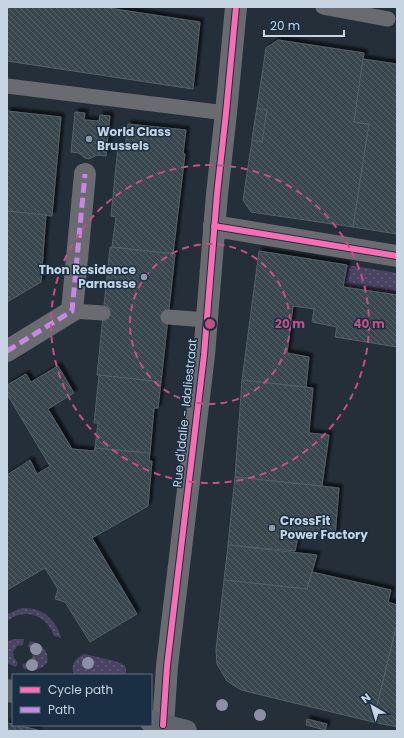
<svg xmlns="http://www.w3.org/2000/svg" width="404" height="738" font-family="Poppins,sans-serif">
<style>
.grass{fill:url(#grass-dots)}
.building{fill:url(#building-back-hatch);stroke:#546068;filter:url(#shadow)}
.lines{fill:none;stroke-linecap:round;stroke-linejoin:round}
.service{stroke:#696b71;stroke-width:15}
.pedestrian{stroke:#696b71;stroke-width:22}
.minor{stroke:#696b71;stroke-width:22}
.tertiary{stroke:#696b71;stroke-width:22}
.secondary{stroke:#60656d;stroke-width:22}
.quiet{stroke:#c787e3;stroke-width:5;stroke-dasharray:10 5;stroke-linecap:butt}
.cycleway-casing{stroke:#1a2f44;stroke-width:8}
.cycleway{stroke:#f96db3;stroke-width:6}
.tree{fill:#8e8ea6}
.ring{fill:none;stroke:#c45084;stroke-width:2;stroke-dasharray:7 5}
.poi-dot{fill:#8e9aa7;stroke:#1a2f44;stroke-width:1.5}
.labels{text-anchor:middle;stroke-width:3;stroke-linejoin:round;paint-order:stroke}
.poi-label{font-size:12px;font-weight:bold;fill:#c7d4e2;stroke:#1a2f44;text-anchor:start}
.street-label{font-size:12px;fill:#c7d4e2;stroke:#1a2f44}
.centre{fill:#c45084;stroke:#1a2f44;stroke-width:2}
.ring-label{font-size:12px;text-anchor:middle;font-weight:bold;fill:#c45084;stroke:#1a2f44;stroke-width:3;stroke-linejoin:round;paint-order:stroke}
</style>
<defs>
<pattern id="grass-dots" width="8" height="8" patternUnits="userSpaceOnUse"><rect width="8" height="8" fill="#4a4462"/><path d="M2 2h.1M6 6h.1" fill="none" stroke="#635e78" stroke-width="1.8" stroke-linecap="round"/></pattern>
<pattern id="building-back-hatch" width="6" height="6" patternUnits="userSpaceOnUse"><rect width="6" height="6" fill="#3a464f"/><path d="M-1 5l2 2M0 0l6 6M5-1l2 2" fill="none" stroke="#556068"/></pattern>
<filter id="shadow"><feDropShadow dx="3.5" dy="-3.5" stdDeviation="1" flood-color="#0009"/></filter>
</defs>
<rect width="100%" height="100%" fill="#242f3a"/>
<g class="grass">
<path d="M347,265L397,273V295L343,287Z"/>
<path d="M22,608C41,607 56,618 61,638L54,636C47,615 25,607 7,621V614Z"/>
<path d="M15,639H24L23,645L17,646L13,652L14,658L18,663L16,667L7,663V641Z"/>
<path d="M30,641C41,644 50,650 47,663C41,670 32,672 23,668L22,664C33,663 36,653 28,646Z"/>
<path d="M84,654L115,661L124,665L126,668V675H74C70,665 75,658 84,654Z"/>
</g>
<g class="building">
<path d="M7,7H102L200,22L193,89L7,61Z"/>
<path d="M278,40L364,53L354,122L369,124L353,227L251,212L243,200L266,48Z"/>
<path d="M363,59L397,64V234L353,227L369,124L354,122Z"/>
<path d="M257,108L267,110L262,142L252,140Z"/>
<path d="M7,111L61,117L52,216L7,211Z"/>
<path d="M75,112L85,113L84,120L99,121L100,115L110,116L106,156L97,155L89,159L85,158L79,153L71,152Z"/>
<path d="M128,124L186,130L183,154H185L173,254L112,247L116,217L111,216L118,147L125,148Z"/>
<path d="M7,211L46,215L41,282L7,302Z"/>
<path d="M110,247L175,254L161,382L97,375Z"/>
<path d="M259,251L347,265L343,287L397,295V347L335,337L337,327L312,322L314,309L293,306L287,353L309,357L306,387L242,380Z"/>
<path d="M58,366L74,393L48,409L72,449L94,451L95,448L150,453L149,461H152L148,506L92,538L137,614L90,642L65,602L55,599L58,589L45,568L7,590V475L30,460L37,474L50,466L7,394V385L26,374L31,382Z"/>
<path d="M99,375L161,382L158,408H154L150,453L95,448L98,423H94Z"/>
<path d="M242,380L313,388L309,433L329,435L322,486L235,477Z"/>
<path d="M235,477L339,488L335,537L299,533L295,551L228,545Z"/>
<path d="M228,545L317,555L307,589L224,580Z"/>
<path d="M312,572L391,590L388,602L397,605V624L373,722L241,690L227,681L217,664L216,650L224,580L307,589Z"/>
<path d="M397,624V727L373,722Z"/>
<path d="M307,719L327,724L325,730L306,725Z"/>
<path d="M7,723L38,730V731H7Z"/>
</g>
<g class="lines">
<g class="service">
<path d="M323,7L388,19"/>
<path d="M7,86L226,113"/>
<path d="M72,311L103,313"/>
<path d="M168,317L207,320"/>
</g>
<path class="pedestrian" d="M7,351L72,311L85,174"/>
<path class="minor" d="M214,226L397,256"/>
<path class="tertiary" d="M163,725L167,666L204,355L217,194L226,113L236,7"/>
<g class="secondary">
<path d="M7,690L13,692"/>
<path d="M151,722L186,731"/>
</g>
<path class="quiet" d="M7,351L72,311L85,174"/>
<defs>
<g id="cycleway">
<path d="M214,226L397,256"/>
<path d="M163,725L167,666L204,355L217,194L226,113L236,7"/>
</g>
</defs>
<use href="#cycleway" class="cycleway-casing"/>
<use href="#cycleway" class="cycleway"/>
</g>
<g class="tree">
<circle cx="36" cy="649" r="6"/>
<circle cx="88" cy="663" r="6"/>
<circle cx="32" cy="665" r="6"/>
<circle cx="222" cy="705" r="6"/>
<circle cx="260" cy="715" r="6"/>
</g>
<g class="ring">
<circle cx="210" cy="324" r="80"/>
<circle cx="210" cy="324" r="159"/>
</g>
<g class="poi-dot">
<circle cx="89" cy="139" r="4"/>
<circle cx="144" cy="277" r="4"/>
<circle cx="272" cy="528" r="4"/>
</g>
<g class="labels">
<g class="poi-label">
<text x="97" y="136">World Class<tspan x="97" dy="14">Brussels</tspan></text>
<text x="136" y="274" text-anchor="end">Thon Residence<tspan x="136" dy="14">Parnasse</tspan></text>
<text x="280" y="525">CrossFit<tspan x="280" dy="14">Power Factory</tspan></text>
</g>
<g class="street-label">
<text transform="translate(185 413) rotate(-84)" y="4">Rue d'Idalie - Idaliestraat</text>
</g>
</g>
<circle cx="210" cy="324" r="6" class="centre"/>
<g class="ring-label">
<text x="290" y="328">20 m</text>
<text x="369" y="328">40 m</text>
</g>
<rect width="404" height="738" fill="none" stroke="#c7d4e2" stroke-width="16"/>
<rect x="12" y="674" width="140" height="52" fill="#1a2f44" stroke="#5f7183"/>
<rect x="20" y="687" width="20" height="6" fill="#f96db3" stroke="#5f7183"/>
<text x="48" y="694" font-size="12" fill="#c7d4e2">Cycle path</text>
<rect x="20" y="707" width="20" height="6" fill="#c787e3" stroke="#5f7183"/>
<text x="48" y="714" font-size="12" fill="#c7d4e2">Path</text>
<g transform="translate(372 706) rotate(322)" stroke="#1a2f44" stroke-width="3" paint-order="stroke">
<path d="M0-3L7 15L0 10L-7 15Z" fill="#c7d4e2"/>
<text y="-6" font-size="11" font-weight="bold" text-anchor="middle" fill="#c7d4e2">N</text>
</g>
<path d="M264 30v6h80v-6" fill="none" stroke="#c7d4e2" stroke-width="2"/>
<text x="270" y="30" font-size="12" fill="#c7d4e2" stroke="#1a2f44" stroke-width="3" paint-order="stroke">20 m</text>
</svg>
